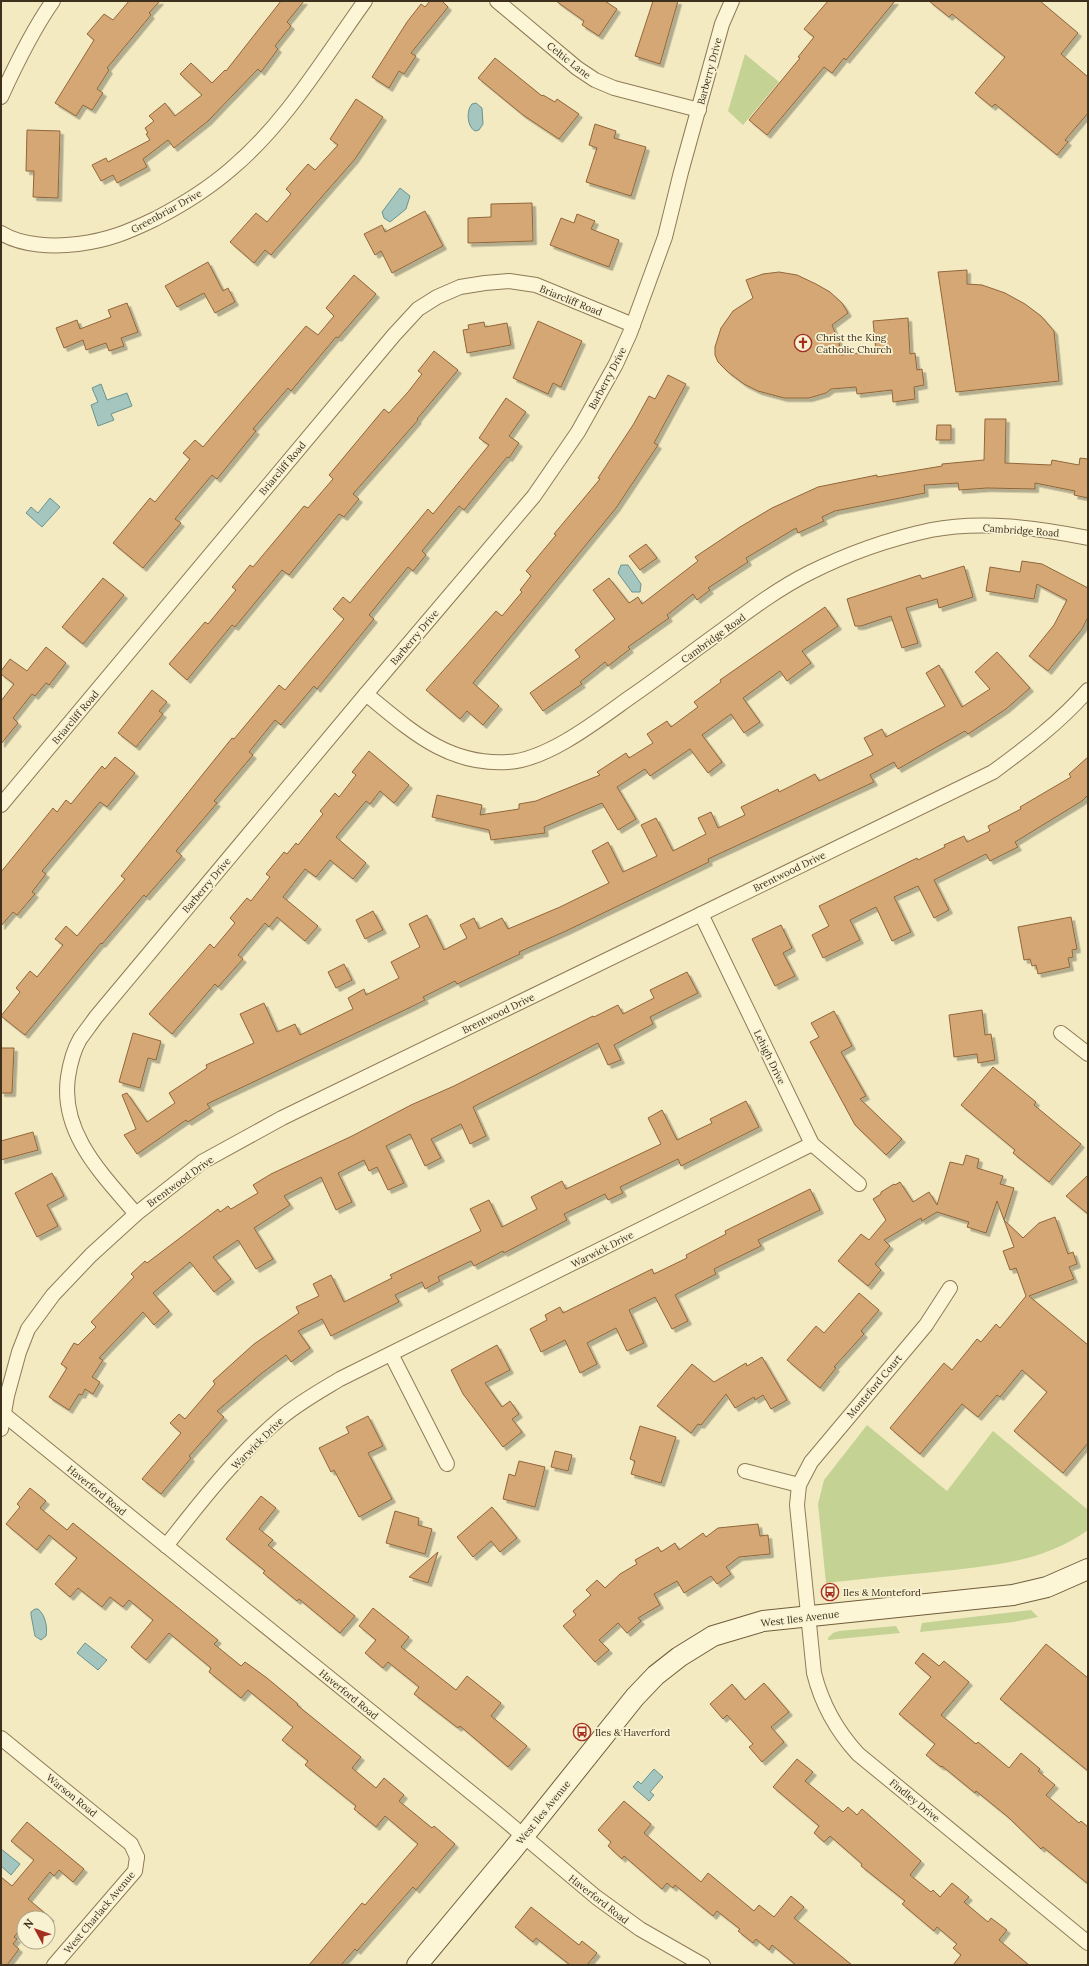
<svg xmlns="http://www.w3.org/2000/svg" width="1089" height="1966" font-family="Lora,serif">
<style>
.green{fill:#c4d294}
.water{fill:#a5c5bf;stroke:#6a948f}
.building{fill:#d5a774;stroke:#90663a;filter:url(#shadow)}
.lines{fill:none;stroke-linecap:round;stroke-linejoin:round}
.street-casing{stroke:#8f7b57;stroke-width:16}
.secondary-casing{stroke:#705c3a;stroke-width:22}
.street{stroke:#fcf5d6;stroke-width:14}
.secondary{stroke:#fcf5d6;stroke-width:20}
.labels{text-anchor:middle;stroke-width:3.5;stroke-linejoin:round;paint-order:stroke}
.street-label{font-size:10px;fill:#3d301d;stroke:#f9f2d2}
.poi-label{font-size:10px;fill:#3d301d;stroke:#f9f2d2;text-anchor:start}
</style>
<defs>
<filter id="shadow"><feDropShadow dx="3.5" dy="3.5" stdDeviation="0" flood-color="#0004"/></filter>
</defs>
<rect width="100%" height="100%" fill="#f3eac2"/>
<g class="green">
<path d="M745,54L779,82L743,125L728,111Z"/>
<path d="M867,1425L947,1491L993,1431L1088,1510V1530C1043,1563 988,1566 935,1572C898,1575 862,1579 826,1583L818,1504L824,1480Z"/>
<path d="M1031,1610L1038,1617L1014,1622L920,1632L922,1623Z"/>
<path d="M896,1626L900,1633L828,1640V1638L833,1633L839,1631Z"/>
</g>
<g class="water">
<path d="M476,103L482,108L483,124L479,130L475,131C467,127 466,110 472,104Z"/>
<path d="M400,188L410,196L406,209L390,222L384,218L382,212Z"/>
<path d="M101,384L107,400L127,393L132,406L111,414L114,420L98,426L91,405L98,402L92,388Z"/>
<path d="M50,498L60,507L42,527L26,513L31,507L38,513Z"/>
<path d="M621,565H628L641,584L640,592H632L618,573Z"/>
<path d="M35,1609H38C45,1614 48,1628 46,1636L41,1640L35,1636L31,1615V1612Z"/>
<path d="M85,1643L107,1660L98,1670L77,1653Z"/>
<path d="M654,1769L663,1777L650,1792L654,1795L649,1801L633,1787L638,1781L641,1784Z"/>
<path d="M1,1849L20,1864L11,1875L1,1866Z"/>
</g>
<g class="building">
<path d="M129,1H160L149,13L151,15L107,68L109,70L97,89L103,93L92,110L83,105L76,116L55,103L94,40L87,34L104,14L113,20Z"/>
<path d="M281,1H304L287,22L291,26L275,46L278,49L261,72L258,69L208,121L174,148L168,140L143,159L147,167L117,183L113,175L101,181L92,165L106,158L108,162L150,140L146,134L148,133L145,128L154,121L149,116L165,103L175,116L202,95L180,74L191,63L212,83L225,70L226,71Z"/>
<path d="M430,1H442L448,7L411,53L416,56L404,74L399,71L389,88L372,77L407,22L421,4L425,7Z"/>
<path d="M556,1H605L617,9L599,36L582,25L584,21Z"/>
<path d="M653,1H678L660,64L635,56Z"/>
<path d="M828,1H895L846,60L844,58L832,73L824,67L767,135L749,120L800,58L798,57L814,37L804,29Z"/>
<path d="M929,1H1040L1078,33L1061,54L1088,77V113L1065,140L1068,142L1057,155L995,104L992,107L975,93L1005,57L952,14L949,17Z"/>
<path d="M495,58L542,96L543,95L555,102L557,99L579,114L559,139L523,115L478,78Z"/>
<path d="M356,99L383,117L355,159L271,255L265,250L254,263L230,242L256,213L267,222L291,194L286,189L308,164L315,170L338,145L330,139Z"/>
<path d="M595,124L616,131L614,138L646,147L631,196L586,182L597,148L589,145Z"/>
<path d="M27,130L60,131L58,198L33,197L34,171H26Z"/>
<path d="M532,203L533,241L468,243V218L491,217V204Z"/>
<path d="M425,211L443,246L392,273L381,251L375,255L364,234L382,225L385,232Z"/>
<path d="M577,214L595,221L591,229L619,240L609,267L550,245L561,218L574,223Z"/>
<path d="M208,262L223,291L228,288L235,302L215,313L204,293L177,307L165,286Z"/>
<path d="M967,270V284L982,285L1005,293L1025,304L1041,316L1054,331L1059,381L956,392L938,272Z"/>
<path d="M779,272L797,275L816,284L830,292L842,303L848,313L832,325L839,342L841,355L876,351L873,321L908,318L910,354L915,353L917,370L922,369L924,385L914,387L915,399L893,402L892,390L857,394L856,387L831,389L826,393L809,398H784L758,391L744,384L728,372L718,362L715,355V347L721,328L733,311L753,298L746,280L763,274Z"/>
<path d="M354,275L376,294L338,338L336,337L291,391L288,388L253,429L256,431L217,479L212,475L175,519L181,523L143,568L113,543L150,498L155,502L190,459L183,453L195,440L203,447L306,326L318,335L334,316L326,308Z"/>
<path d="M127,303L138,332L121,338L124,346L109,351L106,343L86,350L83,340L64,348L56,328L77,320L80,329L111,317L108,310Z"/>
<path d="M538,321L582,341L561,387L553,383L548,394L513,378Z"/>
<path d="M484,322L485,327L507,323L511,345L467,353L463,330L469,329L468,325Z"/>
<path d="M434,351L458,370L417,419L418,420L353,494L359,499L344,517L339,514L289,575L282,570L235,627L232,625L187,680L169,664L205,622L208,624L236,590L232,587L250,565L253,567L304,506L308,508L333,479L329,475L384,409L389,413L408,392L422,374L418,371Z"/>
<path d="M668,375L686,384L654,443L658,445L616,508L473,683L499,706L483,725L467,711L460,719L426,690L496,611L502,616L522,592L520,590L531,576L526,571L556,535L554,534L600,479L598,478L633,425L649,396L655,399Z"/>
<path d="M506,398L526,412L509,436L519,443L509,458L507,457L464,510L459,506L422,551L426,555L413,571L408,567L369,615L374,619L317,689L314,686L281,725L275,720L249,752L253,755L214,801L217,803L176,851L182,856L146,897L144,895L102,944L101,943L25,1035L1,1016L20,992L16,988L30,971L37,977L63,945L55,939L66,926L77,936L125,879L121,876L232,738L234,739L279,685L285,690L344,619L333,609L343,597L350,603L428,509L433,514L489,445L479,438Z"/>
<path d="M985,419H1006L1005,463L1051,465L1052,460L1079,465L1080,458L1088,459V498L1074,495L1075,491L1035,483V489L987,488L959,490L958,483L924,485L925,493L835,511L822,517L824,521L798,533L796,528L746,558L748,562L708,588L710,590L697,600L693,594L667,615L669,618L628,647L630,649L608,666L605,662L580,682L582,684L543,711L530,693L580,657L575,650L615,619L593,590L609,578L629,603L638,597L642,604L698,561L695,557L740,527L772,508L818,487L877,475V477L942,466V464L984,460Z"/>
<path d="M937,425H951V440H936Z"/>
<path d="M646,544L657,558L640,570L629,556Z"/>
<path d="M1022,561L1042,564L1088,588V617L1082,629L1048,671L1029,656L1054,625L1067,600L1037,584L1034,599L986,591L990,567L1020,572Z"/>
<path d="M964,566L973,597L939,608L937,599L906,608L918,643L902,648L891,616L861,626H855L847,599L920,575L922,579Z"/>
<path d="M103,578L124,595L83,644L62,627Z"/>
<path d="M825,607L838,626L802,651L811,663L787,681L780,671L743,698L760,722L744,733L731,714L702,735L722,762L708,773L690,749L650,776L645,769L617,787L636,819L618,830L602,803L544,827L545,833L491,840L489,830L432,817L437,795L482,805L480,815L519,809V804L536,801L600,775L597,772L626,753L629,758L653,743L647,734L667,721L671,727L698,707L694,702L721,682L720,680Z"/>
<path d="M46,647L66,663L49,685L46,683L35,696L32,694L13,718L18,723L1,744V701L14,684L1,674V671L10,659L27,671Z"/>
<path d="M997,652L1030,688L1006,709L968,734L965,731L898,769L894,762L870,775L874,782L708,859L709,862L566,931L519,952L520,954L457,984L455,981L423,997L425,1000L411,1007L207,1104L210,1108L188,1122L186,1120L137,1154L124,1135L136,1129L122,1095L127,1093L147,1122L175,1103L169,1093L207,1068L206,1065L254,1043L240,1014L264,1003L277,1032L295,1024L300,1035L353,1009L348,998L364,989L366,995L399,978L391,962L420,947L409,924L427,915L444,950L467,938L460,925L474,918L479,929L502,918L508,929L560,907L609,883L592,851L608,842L623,872L657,856L641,825L656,818L673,851L706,834L698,818L711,812L718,828L745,815L741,807L778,789L779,792L815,774L819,781L873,755L864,738L882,729L886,737L945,706L926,673L939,665L962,707L990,689L975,672Z"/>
<path d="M152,690L167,702L159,711L163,714L136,747L118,733Z"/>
<path d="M369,751L409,785L394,803L380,791L370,804L366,801L336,837L366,863L353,879L330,860L316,877L305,869L283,897L318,926L305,941L277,917L269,927L265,923L238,955L243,959L218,987L215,984L172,1034L149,1014L210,944L214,948L235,923L230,918L247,898L251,901L270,877L266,874L284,852L287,854L296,843L298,845L323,814L320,811L335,793L339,797L356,775L352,772Z"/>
<path d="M115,757L135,773L107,807L100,802L42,871L46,874L32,892L35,894L17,915L13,912L1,926V872L53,808L57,812L66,800L71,804L102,766L105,769Z"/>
<path d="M1088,757V795L1082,801L1015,842L1018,847L990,861L986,854L934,880L949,910L934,918L918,886L894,897L911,932L892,941L876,907L850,920L860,940L823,958L812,935L829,926L819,906L917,858L918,860L945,847L944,845L964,836L967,842L990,831L988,826L1021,809L1020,807L1071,777L1069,774Z"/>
<path d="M373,911L383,930L365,939L356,920Z"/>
<path d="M1071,917L1077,949L1072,950L1073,957L1068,958L1070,967L1038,974L1036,965L1032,966L1030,959L1024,960L1018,927Z"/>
<path d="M781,925L792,948L783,953L795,976L775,986L752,939Z"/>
<path d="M344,964L352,980L336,988L328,972Z"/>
<path d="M687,972L698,993L650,1017L653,1024L614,1045L621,1060L608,1065L598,1043L473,1107L486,1136L470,1144L461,1124L431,1139L441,1158L425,1166L410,1134L386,1146L404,1183L388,1190L377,1167L369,1171L364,1160L338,1173L352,1202L336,1210L321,1177L284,1196L290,1205L254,1228L273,1259L256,1269L238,1240L213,1257L231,1279L214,1292L190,1262L153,1293L169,1311L154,1325L143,1312L99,1358L103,1360L92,1377L100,1382L93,1394L85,1389L82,1395L79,1394L69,1410L49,1397L67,1368L61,1364L74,1343L78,1345L96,1327L91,1322L134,1277L131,1274L145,1261L147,1263L218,1209L220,1212L228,1206L231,1209L258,1193L253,1185L271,1174L352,1136L411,1105L454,1086L593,1016L594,1017L618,1005L623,1014L654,998L650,990Z"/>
<path d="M982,1010L985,1035L991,1034L995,1060L978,1063L977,1054L954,1057L949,1015Z"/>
<path d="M834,1011L852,1046L841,1052L866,1096L860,1099L902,1139L886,1155L855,1125L810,1042L819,1037L811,1023Z"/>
<path d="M133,1033L161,1041L156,1060L148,1058L140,1088L119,1082Z"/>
<path d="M1,1048H14L12,1093H1Z"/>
<path d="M993,1067L1036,1102L1034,1105L1081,1144L1049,1182L1013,1153L1015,1150L961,1105Z"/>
<path d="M746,1101L759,1127L681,1166L678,1159L620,1187L623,1193L608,1200L605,1194L564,1214L567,1220L504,1253L503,1251L474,1266L471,1261L438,1277L440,1281L425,1289L422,1282L395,1295L399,1302L331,1336L322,1319L298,1331L310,1348L291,1362L286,1355L262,1373L217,1411L224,1417L189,1456L191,1458L161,1494L142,1479L181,1433L170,1423L179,1414L185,1419L215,1384L213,1381L254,1344L299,1313L296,1307L319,1296L313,1284L331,1275L344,1302L392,1278L390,1275L481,1231L470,1209L489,1200L502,1227L537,1209L531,1197L562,1181L566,1189L661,1144L648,1118L662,1110L677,1140L712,1123L710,1119Z"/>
<path d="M33,1132L38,1150L1,1160V1141Z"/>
<path d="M966,1155L979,1159L977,1168L1003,1176L1000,1184L1014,1188L1004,1220L997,1201L986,1233L967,1227L969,1222L937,1212L922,1221L921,1218L884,1240L890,1246L875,1264L881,1270L868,1286L838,1261L861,1234L869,1240L886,1220L873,1199L881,1194V1192L894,1184L895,1185L900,1182L913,1202L929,1192L937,1205L950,1162L963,1165Z"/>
<path d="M52,1173L64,1196L47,1205L58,1226L37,1237L15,1193Z"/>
<path d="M1088,1175V1214L1066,1196Z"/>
<path d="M810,1189L820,1210L758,1240L761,1246L714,1269L716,1274L675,1295L688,1321L672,1329L655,1297L629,1310L644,1343L627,1351L616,1328L587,1343L597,1364L580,1373L565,1340L541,1352L530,1329L547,1320L545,1315L560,1307L563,1313L652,1269L654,1274L687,1258L686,1255L726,1234L725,1231Z"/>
<path d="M1055,1217L1068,1254L1073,1252L1077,1264L1069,1267L1074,1279L1029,1296L1088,1345V1443L1063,1473L1014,1431L1047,1392L1022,1370L1000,1397L997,1395L978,1417L962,1404L920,1454L890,1428L944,1363L952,1370L977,1339L981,1342L996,1324L1000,1328L1026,1296L1016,1268L1010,1270L1003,1251L1014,1247L1004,1220L1023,1238L1039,1223Z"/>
<path d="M859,1293L879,1310L861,1331L864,1334L834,1367L836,1368L820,1388L787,1360L816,1326L824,1333Z"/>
<path d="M497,1345L510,1370L485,1383L502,1407L510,1401L519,1414L512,1419L522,1432L503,1447L463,1394L451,1370Z"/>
<path d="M762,1357L787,1400L771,1409L763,1395L755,1400L754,1397L735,1408L726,1394L701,1425L698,1424L691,1433L657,1406L692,1364L714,1382L746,1363L747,1366Z"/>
<path d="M368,1416L383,1446L368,1453L392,1499L359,1517L334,1470L331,1472L319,1448L349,1433L346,1427Z"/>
<path d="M640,1426L676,1437L661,1483L631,1474L635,1461L630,1459Z"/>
<path d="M555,1451L572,1455L568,1471L551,1467Z"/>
<path d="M519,1461L545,1467L535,1507L503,1499L509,1474L515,1476Z"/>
<path d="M30,1488L46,1501L40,1508L67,1530L73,1523L218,1640L214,1644L241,1666L245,1662L267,1678L298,1704L297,1705L361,1757L352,1768L376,1788L384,1778L404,1795L399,1801L432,1828L434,1826L455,1844L416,1890L413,1887L357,1951L355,1949L341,1965H309L362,1903L365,1905L418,1844L385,1816L376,1827L354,1809L356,1806L305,1765L308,1761L282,1740L293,1727L248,1690L241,1698L209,1672L211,1668L169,1633L146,1660L131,1647L153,1620L129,1600L123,1607L110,1597L102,1607L78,1588L70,1597L55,1584L77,1558L49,1535L37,1550L6,1524L20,1507L17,1504Z"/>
<path d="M261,1496L276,1508L259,1529L273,1540L268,1545L355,1616L340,1633L299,1599L297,1601L263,1573L265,1571L226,1539Z"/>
<path d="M492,1507L517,1538L500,1552L491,1541L473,1557L457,1537Z"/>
<path d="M395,1511L419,1518L418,1525L432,1529L425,1554L386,1543Z"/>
<path d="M758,1524L760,1536L768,1535L770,1554L739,1557L726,1567L731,1574L717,1584L711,1576L684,1593L677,1581L654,1594L660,1605L638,1618L641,1621L627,1633L618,1623L599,1640L609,1650L595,1662L563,1626L576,1615L573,1611L591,1595L586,1590L597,1580L605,1588L620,1574L637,1564L635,1560L658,1547L661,1552L675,1543L679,1550L703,1533L706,1537L718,1528Z"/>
<path d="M438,1552L428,1583L409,1577Z"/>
<path d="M373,1608L409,1637L401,1647L456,1690L467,1676L501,1703L491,1716L527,1746L508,1767L460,1726L458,1728L414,1694L419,1687L388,1662L383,1668L365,1653L376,1640L359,1626Z"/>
<path d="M1046,1644L1088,1678V1771L1000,1699Z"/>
<path d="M923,1653L939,1666L944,1661L969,1682L941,1715L976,1744L978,1742L1009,1768L1021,1753L1040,1769L1038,1771L1055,1785L1046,1795L1079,1823L1081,1821L1088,1827V1884L1043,1847L1041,1849L1008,1817L976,1791L975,1793L942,1766L941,1767L926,1755L935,1744L899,1714L931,1677L915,1663Z"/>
<path d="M764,1683L789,1712L771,1727L784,1742L762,1762L749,1747L753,1744L727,1715L723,1719L710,1704L732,1684L745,1700Z"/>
<path d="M797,1759L813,1772L805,1781L843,1812L848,1807L857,1815L862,1809L921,1861L910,1875L931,1892L933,1890L940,1897L952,1883L969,1897L964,1902L988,1922L991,1918L1007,1930L999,1940L1029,1965H953L961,1955L953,1948L957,1944L937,1927L934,1931L902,1904L905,1901L861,1866L862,1864L830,1836L824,1842L814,1833L819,1826L773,1787Z"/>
<path d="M624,1801L651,1824L644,1833L701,1882L708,1873L754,1911L759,1905L774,1917L791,1896L804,1907L794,1918L852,1965H796L772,1945L769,1950L756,1939L753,1943L738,1931L740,1929L717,1911L713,1916L675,1885L673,1888L667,1883L662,1889L624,1856L622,1859L608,1846L611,1842L598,1830Z"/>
<path d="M27,1822L84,1869L73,1882L59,1870L54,1876L50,1872L28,1899L51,1918H24V1925L14,1937L17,1939L13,1944L19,1949L7,1965H1V1877L12,1886L34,1860L11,1841Z"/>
<path d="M531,1907L579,1945L582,1941L597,1953L587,1965H570L536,1938L533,1942L515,1927Z"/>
</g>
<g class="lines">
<defs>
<g id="street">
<path d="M497,1L577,68L595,80L614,88L699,110"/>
<path d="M1,97C16,64 32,31 53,1"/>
<path d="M1,233C22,246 54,247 78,244C109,240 128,232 155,219C182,205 208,189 231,169C286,123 324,58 365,1"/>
<path d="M366,694C409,729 447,766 508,762C547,760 597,721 629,698C661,676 692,652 724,629C751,609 779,588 809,573C847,554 889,539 931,530C982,520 1038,528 1088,538"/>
<path d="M1,805L394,335L418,309L437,297L460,287L485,283L509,281L536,285L633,325"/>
<path d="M701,914L812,1144L859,1184"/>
<path d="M1061,1033L1088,1054"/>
<path d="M136,1214C102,1174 60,1133 68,1077C70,1064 73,1051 80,1039C85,1032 91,1024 96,1017L366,694L534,496L578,432L616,364L630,333L665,237L681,172L722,24L732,1"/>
<path d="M950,1288L926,1325L811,1462L799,1485L797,1505L814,1673C822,1705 836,1730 858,1754L1088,1943"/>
<path d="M391,1354L447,1464"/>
<path d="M1,1412L500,1816L596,1897L640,1929L703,1965"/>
<path d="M1,1429L7,1396L19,1352L28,1329L53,1295L91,1255L136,1214L202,1162L282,1118L993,772C1027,747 1060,722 1088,690"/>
<path d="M745,1471L799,1485"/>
<path d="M166,1546C201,1501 238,1454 282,1417C300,1402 320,1391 340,1379L812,1144"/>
<path d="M1,1738L131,1844L137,1857"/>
<path d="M54,1965L135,1871L137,1857"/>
</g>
<path id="secondary" d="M417,1965L511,1852L635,1697L656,1675L679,1657L713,1636L763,1621L1013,1595L1047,1587L1088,1569"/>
</defs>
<use href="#street" class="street-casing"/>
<use href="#secondary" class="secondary-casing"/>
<use href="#street" class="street"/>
<use href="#secondary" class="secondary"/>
</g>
<defs>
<symbol id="church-ring" viewBox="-11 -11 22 22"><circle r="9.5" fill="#f9f2d2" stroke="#a42f20" stroke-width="1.5"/><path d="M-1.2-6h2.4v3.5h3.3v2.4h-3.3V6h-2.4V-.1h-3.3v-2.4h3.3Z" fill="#a42f20"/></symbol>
<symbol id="bus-ring" viewBox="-11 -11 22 22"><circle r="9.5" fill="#f9f2d2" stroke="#a42f20" stroke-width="1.5"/><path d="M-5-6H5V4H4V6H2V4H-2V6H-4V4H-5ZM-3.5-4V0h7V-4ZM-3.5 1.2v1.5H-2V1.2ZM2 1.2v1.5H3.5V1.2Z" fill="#a42f20"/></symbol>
</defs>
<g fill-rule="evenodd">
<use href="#church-ring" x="793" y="333" width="20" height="20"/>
<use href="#bus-ring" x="820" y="1582" width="20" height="20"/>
<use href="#bus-ring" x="572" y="1722" width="20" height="20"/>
</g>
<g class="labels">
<g class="street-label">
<text transform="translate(569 60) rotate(38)" y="4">Celtic Lane</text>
<text transform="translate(709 71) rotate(-75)" y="4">Barberry Drive</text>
<text transform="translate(166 211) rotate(-29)" y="4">Greenbriar Drive</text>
<text transform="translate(571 300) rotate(22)" y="4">Briarcliff Road</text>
<text transform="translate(607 378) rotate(-62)" y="4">Barberry Drive</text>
<text transform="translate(282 468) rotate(-50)" y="4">Briarcliff Road</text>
<text transform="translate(1021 530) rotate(4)" y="4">Cambridge Road</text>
<text transform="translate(414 637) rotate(-50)" y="4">Barberry Drive</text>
<text transform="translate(713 638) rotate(-36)" y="4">Cambridge Road</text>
<text transform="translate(75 717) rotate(-50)" y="4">Briarcliff Road</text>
<text transform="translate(789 871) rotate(-26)" y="4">Brentwood Drive</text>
<text transform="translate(206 885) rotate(-50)" y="4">Barberry Drive</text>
<text transform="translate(498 1013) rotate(-26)" y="4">Brentwood Drive</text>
<text transform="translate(770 1057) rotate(64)" y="4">Lehigh Drive</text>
<text transform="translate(180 1181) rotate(-36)" y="4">Brentwood Drive</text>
<text transform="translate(602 1249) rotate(-27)" y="4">Warwick Drive</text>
<text transform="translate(874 1386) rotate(-50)" y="4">Monteford Court</text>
<text transform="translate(257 1443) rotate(-45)" y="4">Warwick Drive</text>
<text transform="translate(97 1490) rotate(39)" y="4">Haverford Road</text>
<text transform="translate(800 1618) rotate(-7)" y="4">West Iles Avenue</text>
<text transform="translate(349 1694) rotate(39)" y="4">Haverford Road</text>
<text transform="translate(72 1795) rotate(39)" y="4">Warson Road</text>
<text transform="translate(915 1800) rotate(39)" y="4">Findley Drive</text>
<text transform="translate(543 1812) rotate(-51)" y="4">West Iles Avenue</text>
<text transform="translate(599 1899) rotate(38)" y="4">Haverford Road</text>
<text transform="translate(99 1912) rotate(-50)" y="4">West Charlack Avenue</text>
</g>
<g class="poi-label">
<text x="816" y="341">Christ the King<tspan x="816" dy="12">Catholic Church</tspan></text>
<text x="843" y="1596">Iles &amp; Monteford</text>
<text x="595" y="1736">Iles &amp; Haverford</text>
</g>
</g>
<rect width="1089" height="1966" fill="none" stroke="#3d301d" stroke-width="4"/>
<g transform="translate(36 1930) rotate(310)"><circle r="19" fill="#f9f2d2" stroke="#aea48a"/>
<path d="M0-3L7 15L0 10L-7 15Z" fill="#a42f20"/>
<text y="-6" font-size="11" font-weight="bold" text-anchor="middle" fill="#3d301d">N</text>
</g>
</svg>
